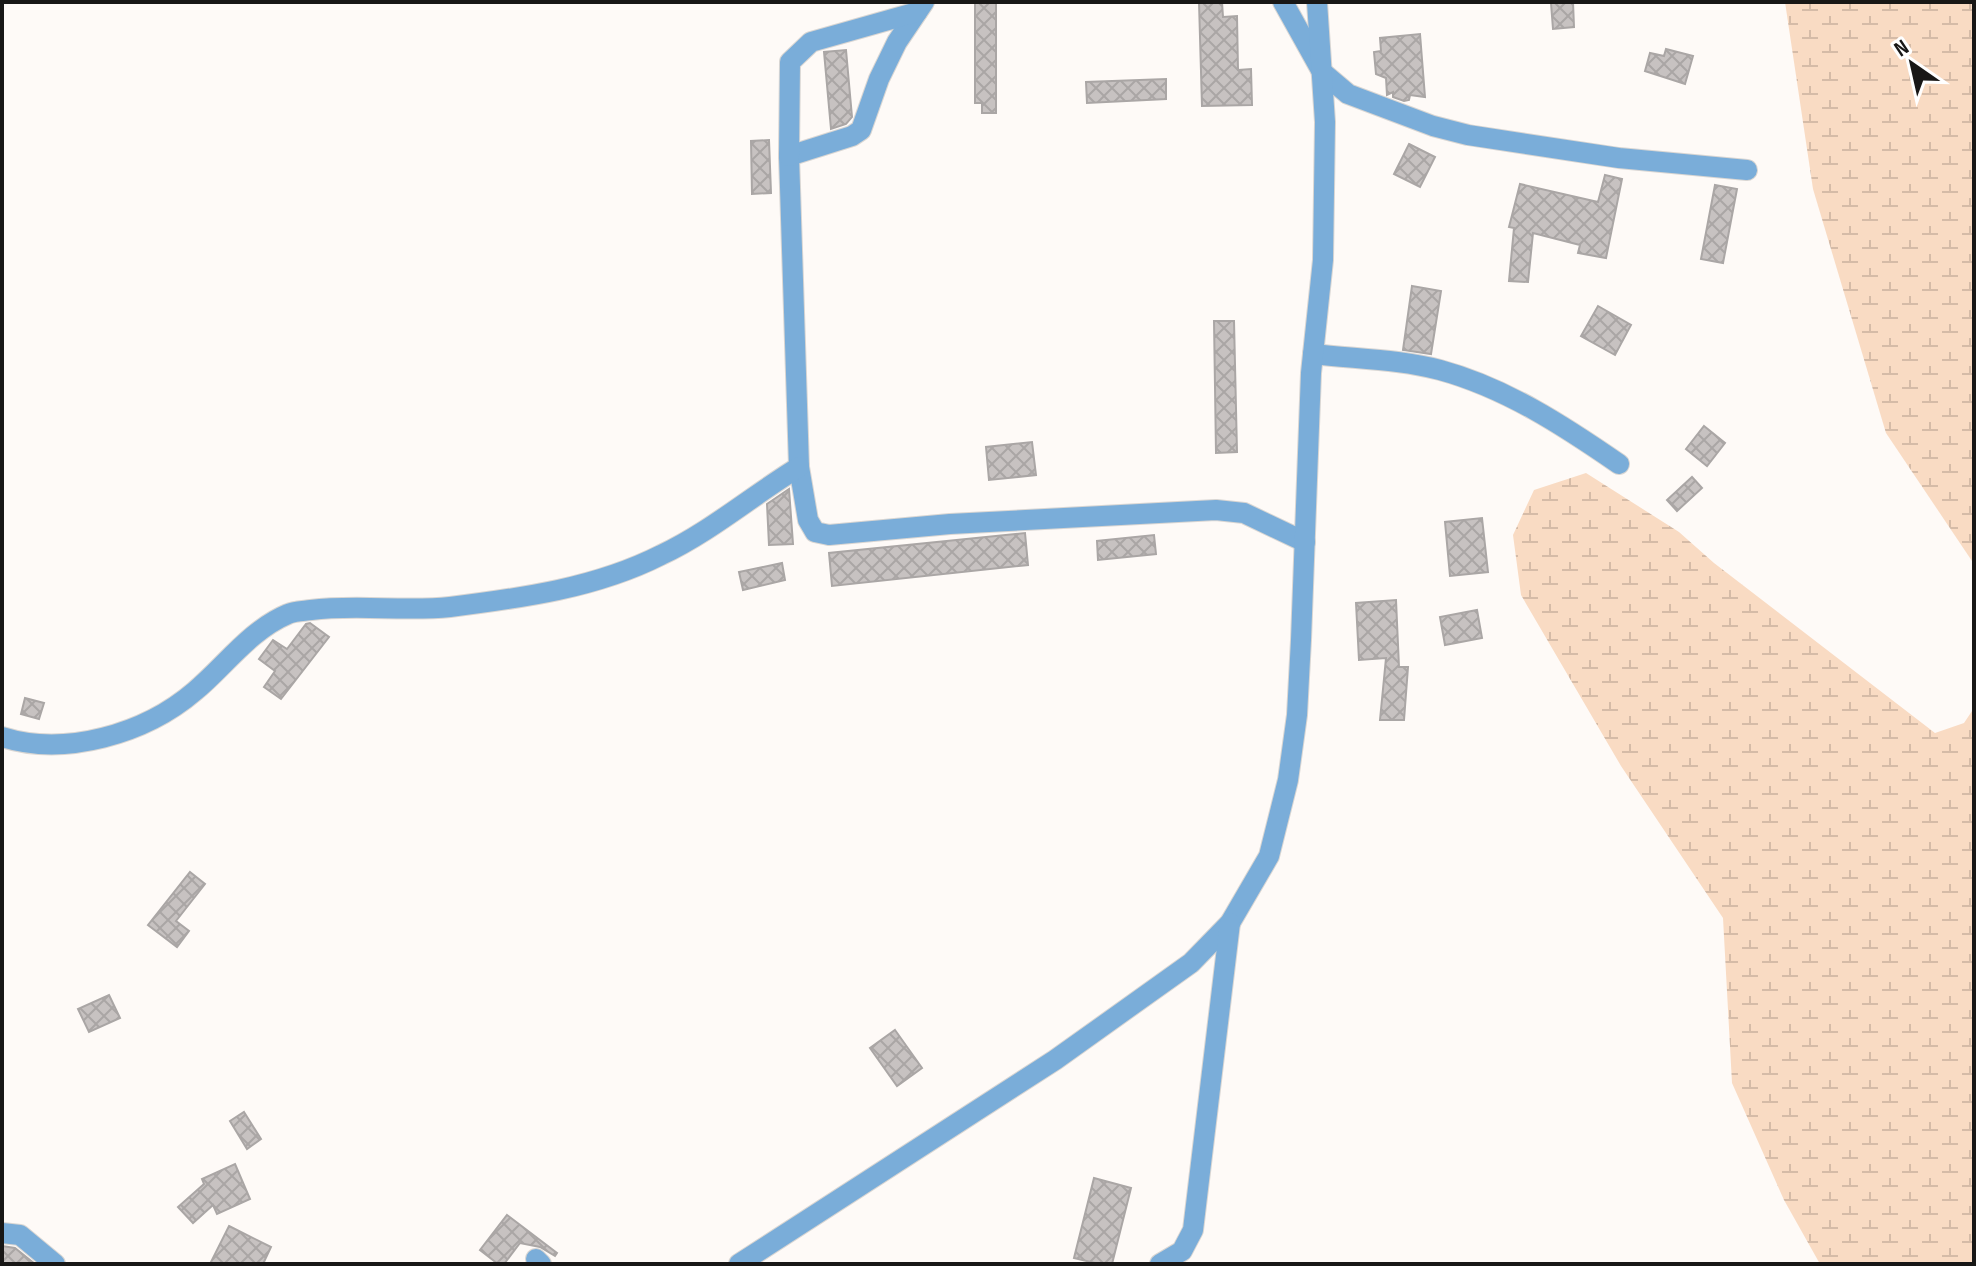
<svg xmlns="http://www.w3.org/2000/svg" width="1976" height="1266" font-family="'Sofia Sans Condensed',sans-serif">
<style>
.wetland{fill:url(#wetland-marsh)}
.building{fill:url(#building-cross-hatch);stroke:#aaa6a5;stroke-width:2}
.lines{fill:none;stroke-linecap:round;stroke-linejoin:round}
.street-casing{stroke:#d9d6d3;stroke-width:22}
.street{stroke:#7aadd9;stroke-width:20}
</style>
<defs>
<pattern id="wetland-marsh" width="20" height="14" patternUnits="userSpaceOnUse" patternTransform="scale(2)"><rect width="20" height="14" fill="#f9dbc3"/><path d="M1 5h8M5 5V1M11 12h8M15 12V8" fill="none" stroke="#d5bba7"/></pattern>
<pattern id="building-cross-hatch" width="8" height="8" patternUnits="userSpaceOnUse" patternTransform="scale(2)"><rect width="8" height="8" fill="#c7c2c1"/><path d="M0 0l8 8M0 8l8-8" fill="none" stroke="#aaa6a5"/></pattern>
</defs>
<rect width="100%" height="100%" fill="#fefaf7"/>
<g class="wetland">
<path d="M1785,2H1974V564L1886,433L1813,189Z"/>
<path d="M1586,473L1679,532L1714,563L1935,733L1964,723L1974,708V1264H1820L1784,1200L1732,1083L1723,918L1621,766L1521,595L1513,535L1534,490Z"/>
</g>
<g class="building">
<path d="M975,2H996V113H982V103H975Z"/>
<path d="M1199,2H1222L1223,17L1237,16L1238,70L1251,69L1252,105L1202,106Z"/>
<path d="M1573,2L1574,27L1553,29L1551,3Z"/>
<path d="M1420,34L1425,97L1410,95L1409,100L1404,101L1393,97V92L1387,95L1386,78L1376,74L1374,52L1381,51L1380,38Z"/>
<path d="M1666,49L1693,56L1685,84L1645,71L1650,53L1664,56Z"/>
<path d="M846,50L852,117L846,124L831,129L824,52Z"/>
<path d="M1166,79V99L1087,103L1086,82Z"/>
<path d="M769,140L771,193L752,194L751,141Z"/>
<path d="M1409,144L1435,157L1420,187L1394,174Z"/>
<path d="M1605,175L1622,179L1606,258L1578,253L1580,245L1533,233L1528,282L1509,281L1514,228L1509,227L1520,184L1598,202Z"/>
<path d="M1715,185L1737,189L1723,263L1701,259Z"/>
<path d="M1412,286L1441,291L1431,354L1403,350Z"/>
<path d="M1598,306L1631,325L1615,355L1581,336Z"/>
<path d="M1214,321H1234L1237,452L1216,453Z"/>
<path d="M1704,426L1725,443L1707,466L1686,449Z"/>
<path d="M1032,442L1036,475L989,480L986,447Z"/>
<path d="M1692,477L1702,488L1677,511L1667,500Z"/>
<path d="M789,489L793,544L769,545L767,504Z"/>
<path d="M1482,518L1488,572L1450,576L1445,522Z"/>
<path d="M1025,533L1028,565L832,586L829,553Z"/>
<path d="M1154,535L1156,554L1098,560L1097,541Z"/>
<path d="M782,563L785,580L743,590L739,572Z"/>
<path d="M1396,600L1399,667H1408L1404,720H1380L1386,658L1359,660L1356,603Z"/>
<path d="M1477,610L1482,638L1445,645L1440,617Z"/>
<path d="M310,623L329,637L281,699L264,687L275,671L259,659L273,640L287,649L306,624Z"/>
<path d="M25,698L44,703L39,719L21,714Z"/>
<path d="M190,872L205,884L176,921L189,931L177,947L148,925Z"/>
<path d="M109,995L120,1018L89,1032L78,1009Z"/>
<path d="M895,1030L922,1068L897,1086L870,1048Z"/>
<path d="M244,1112L261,1139L247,1149L230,1121Z"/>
<path d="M235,1164L250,1199L217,1214L213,1205L193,1223L178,1207L204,1184L202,1179Z"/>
<path d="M1094,1178L1131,1188L1112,1264H1099L1074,1258Z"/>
<path d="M507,1215L557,1253L555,1256L540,1247L520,1243L504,1264H498L480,1250Z"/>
<path d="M229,1226L271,1247L263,1264H210Z"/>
<path d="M2,1246L15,1248L35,1264H2Z"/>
</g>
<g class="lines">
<defs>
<g id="street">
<path d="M924,2L897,42L879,79L861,130L852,136L789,156L799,467L808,520L815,532L829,535L950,524L1216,510L1244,513L1305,542"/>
<path d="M1283,2L1322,72L1348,94L1433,126L1468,135L1619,158L1747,170"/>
<path d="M789,156L790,62L811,42L917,12"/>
<path d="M1313,354C1354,359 1400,359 1440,370C1506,388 1564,426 1619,464"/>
<path d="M2,737C65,757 145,734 195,691C225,666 250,630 288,614C294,611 304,611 311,610C357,604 404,612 450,607C522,598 596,588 661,555C710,532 753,495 799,467"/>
<path d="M2,1233L20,1235L55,1264"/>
<path d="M536,1259L541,1264"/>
<path d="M739,1264L1055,1060L1191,963L1230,923L1269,856L1288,780L1297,715L1301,640L1311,373L1323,260L1325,122L1317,2"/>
<path d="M1160,1264L1182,1251L1193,1230L1230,923"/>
</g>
</defs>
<use href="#street" class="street-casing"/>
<use href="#street" class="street"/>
</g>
<rect width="1976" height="1266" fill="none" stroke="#181716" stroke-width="8"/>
<g transform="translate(1912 64) rotate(326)" stroke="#ffffff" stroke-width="6" paint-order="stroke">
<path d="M0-6L14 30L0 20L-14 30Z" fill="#181716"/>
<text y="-12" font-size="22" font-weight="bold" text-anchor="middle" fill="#181716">N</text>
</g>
</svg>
